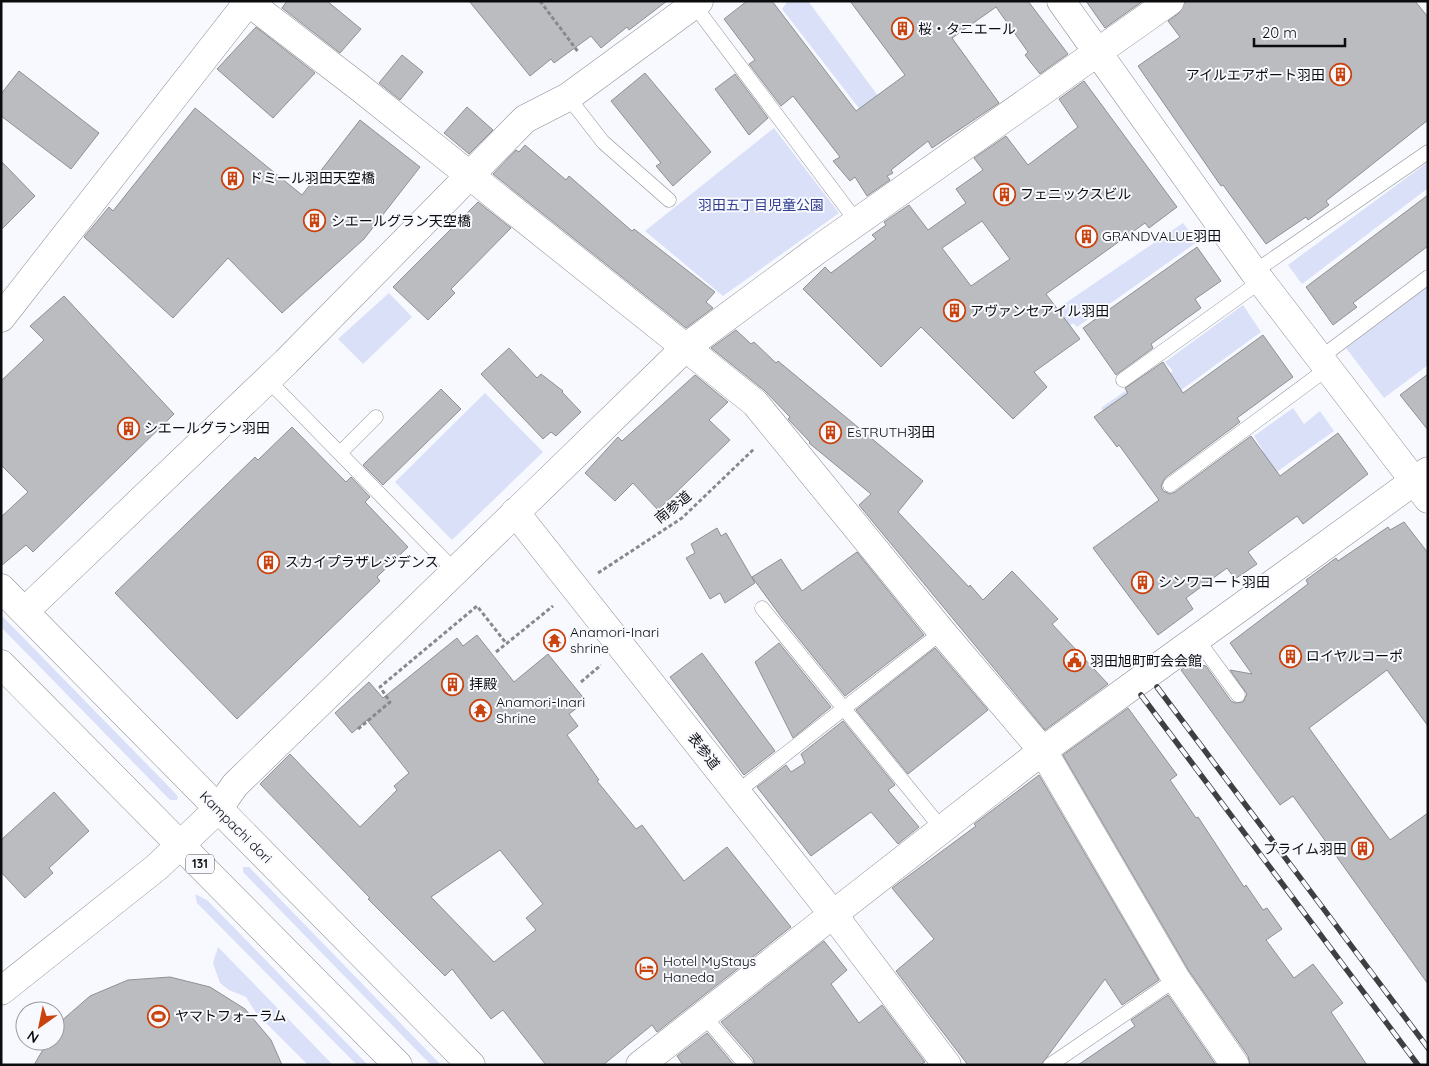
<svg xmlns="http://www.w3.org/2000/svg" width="1429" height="1066" font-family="Quicksand,'Noto Sans JP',sans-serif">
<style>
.green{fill:#d9e0f8}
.building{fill:#babcc0;stroke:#8e9094;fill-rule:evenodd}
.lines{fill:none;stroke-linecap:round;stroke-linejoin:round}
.lane-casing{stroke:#8e8f94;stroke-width:15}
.street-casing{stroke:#8e8f94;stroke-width:29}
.secondary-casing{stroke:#8e8f94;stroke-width:29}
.highway-casing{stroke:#8e8f94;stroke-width:29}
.path{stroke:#88898c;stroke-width:3;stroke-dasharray:4 2.5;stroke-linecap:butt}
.lane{stroke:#fff;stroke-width:14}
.street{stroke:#fff;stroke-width:28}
.secondary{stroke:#fff;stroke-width:28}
.highway{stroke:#fff;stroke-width:28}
.rail-casing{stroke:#3e3f41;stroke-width:5.5}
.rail{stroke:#f7f9fe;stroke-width:4;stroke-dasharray:11;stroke-linecap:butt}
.labels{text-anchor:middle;stroke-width:4;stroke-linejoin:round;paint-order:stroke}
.shield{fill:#f7f9fe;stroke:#525355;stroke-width:1}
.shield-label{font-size:12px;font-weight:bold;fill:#0b0c0d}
.poi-label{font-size:14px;fill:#0b0c0d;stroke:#f7f9fe;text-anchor:start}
.park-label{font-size:14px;fill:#303d8e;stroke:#f7f9fe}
.street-label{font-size:14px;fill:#0b0c0d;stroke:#f7f9fe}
</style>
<rect width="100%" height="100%" fill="#f7f9fe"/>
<g class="green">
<path d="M788,1H808L895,119L876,130L782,9Z"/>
<path d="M774,128L839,213L723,296L645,231Z"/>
<path d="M1428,162V188L1302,284L1288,265Z"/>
<path d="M1183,223L1197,242L1077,327L1073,323L1042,346L1029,328Z"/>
<path d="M1428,286V365L1384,398L1346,348Z"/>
<path d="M389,293L412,317L363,364L338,339Z"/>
<path d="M1243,305L1261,332L1122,433L1101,408L1134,385L1142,394L1173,371L1165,362Z"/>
<path d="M485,393L543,452L452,540L395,482Z"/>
<path d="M1293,408L1304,424L1320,411L1334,431L1197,529L1182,509L1263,451L1254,436Z"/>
<path d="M1,615L175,793L178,797L177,800H170L1,627Z"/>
<path d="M243,867H249L441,1065H431L243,872Z"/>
<path d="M195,894L207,900L368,1065H357L197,903Z"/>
<path d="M218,947L333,1065H308L256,1013L246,997L229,990L220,983L213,963Z"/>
</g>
<g class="building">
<path d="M287,1H327L361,29L340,53L282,8Z"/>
<path d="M469,1H667L629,30L627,27L601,48L591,36L554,63L551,59L530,76Z"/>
<path d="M747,1H772L856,111L905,75L850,1H1028L1068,54L1040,74L1025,55L1028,52L996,7L952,38L999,103L932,148L928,141L891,170L893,173L887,176L890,180L867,196L855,177L850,181L833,161L840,157L793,96L781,106L749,64L755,60L724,19Z"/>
<path d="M1086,1H1143L1105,28Z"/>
<path d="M1185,1H1415L1428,17V120L1326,201L1329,205L1308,220L1306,217L1266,244L1223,185L1221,186L1138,66L1180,37L1168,21L1179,13Z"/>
<path d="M256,27L315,73L273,118L217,69Z"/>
<path d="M402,55L423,72L400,100L379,83Z"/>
<path d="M19,71L99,133L71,169L1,116V94Z"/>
<path d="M645,73L711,152L673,186L656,166L661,163L611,101Z"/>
<path d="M735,74L768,118L749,135L715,89Z"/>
<path d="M1084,81L1177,207L1149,228L1145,223L1046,294L1080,339L1034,372L1047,387L1013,419L921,327L881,367L803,289L825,267L831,273L876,239L872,235L886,225L884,222L909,205L928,230L966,203L956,189L983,170L974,158L1006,136L1028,165L1078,127L1059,99ZM982,221L1010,259L971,286L942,248Z"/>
<path d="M467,107L493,130L469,154L444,133Z"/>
<path d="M195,108L302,195L360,120L420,167L364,239L282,313L228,258L173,318L84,237L109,207L113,211Z"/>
<path d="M525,145L566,180L569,176L632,231L634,229L715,292L706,302L713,308L686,328L493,174L516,150L519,152Z"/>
<path d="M1,161L35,196L1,230Z"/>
<path d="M1428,195V246L1353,303L1357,307L1333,325L1306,287Z"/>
<path d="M478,202L511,228L451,289L455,293L428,320L393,287Z"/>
<path d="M1197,247L1221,281L1195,299L1201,308L1151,344L1153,348L1116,375L1083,328Z"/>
<path d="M64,296L174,414L33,552L26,545L1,566V517L28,492L1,465V381L44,340L30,326Z"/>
<path d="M736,330L751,344L754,342L776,363L778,361L923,481L898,512L969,587L970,585L983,600L1012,571L1058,619L1052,624L1108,684L1045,730L859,505L871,494L809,443L810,442L788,419L790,417L765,391L711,348Z"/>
<path d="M1263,335L1293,377L1237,418L1240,422L1165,478L1161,486L1163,491L1170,494L1175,492L1251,436L1280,476L1338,433L1368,474L1303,524L1297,516L1248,552L1257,564L1235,579L1227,568L1186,598L1193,609L1158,635L1093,548L1159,500L1119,445L1117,447L1094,417L1128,393L1125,388L1163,362L1183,393Z"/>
<path d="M509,348L537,378L541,374L563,391L562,392L581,412L556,436L551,432L543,439L481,374Z"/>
<path d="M1428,374V430L1400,395Z"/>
<path d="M695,375L728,402L709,420L730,440L658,510L633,483L615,501L585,473L618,437L622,441Z"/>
<path d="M441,389L461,409L383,485L363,465Z"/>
<path d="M292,427L346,482L351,477L370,497L365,502L408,547L377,577L380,581L237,719L115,593L255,457L258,460Z"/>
<path d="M1404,522L1428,553V726L1387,670L1309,728L1390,840L1428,813V984L1293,796L1280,805L1181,670L1190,663L1206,666L1231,701L1235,703L1243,702L1247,694L1230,670L1252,674L1230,643L1308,584L1306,580L1336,558L1338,561L1388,527L1390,530Z"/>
<path d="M717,528L721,536L726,533L755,583L725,603L720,593L710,599L686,558L695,553L691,544Z"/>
<path d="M857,552L924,635L845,696L782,618L752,577L781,559L802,591Z"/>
<path d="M477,635L514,682L548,654L586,701L569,714L578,726L567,735L599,780L597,781L636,829L642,825L684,881L727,847L791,927L657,1032L652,1025L603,1065H546L503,1010L491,1019L452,969L445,976L368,899L370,898L260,784L290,754L360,827L397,790L394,786L409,773L367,720L352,733L335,713L369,682L383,698L457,638L463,646ZM500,850L543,904L526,918L536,930L494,962L431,897Z"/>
<path d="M779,643L831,707L793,738L755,662Z"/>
<path d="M935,648L988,710L908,774L856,710Z"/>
<path d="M702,653L775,751L744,775L670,677Z"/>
<path d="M1128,708L1177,775L1170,780L1196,818L1198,817L1244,887L1246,885L1263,910L1267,908L1282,929L1266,940L1294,978L1313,964L1343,1003L1331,1012L1367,1065H1250L1248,1056L1189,971L1063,755Z"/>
<path d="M843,721L895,785L888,790L919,827L898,844L871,812L811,856L757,787L786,765L791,772L805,763L801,754Z"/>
<path d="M1039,775L1159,980L1122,1005L1105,979L1041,1065H968L896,971L934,939L892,888L976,826L974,824Z"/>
<path d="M54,792L89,831L49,868L53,873L25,898L1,872V840Z"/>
<path d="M824,941L847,970L831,984L859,1023L882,1005L925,1062L920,1065H755L753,1059L721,1022Z"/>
<path d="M170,977L210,987L245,1009L271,1040L282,1065H34L48,1041H55V1029L59,1023L90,996L128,980Z"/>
<path d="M1168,995L1216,1065H1078L1135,1026L1131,1020Z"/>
<path d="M707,1033L734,1065H683L677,1056Z"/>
</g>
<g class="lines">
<defs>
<g id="lane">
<path d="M694,5L857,222"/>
<path d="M568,97L603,142L669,200"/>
<path d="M1254,272L1428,152"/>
<path d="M1320,358L1428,277"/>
<path d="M267,379L455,571"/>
<path d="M1123,380L1261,281"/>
<path d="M340,453L376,417"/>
<path d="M1170,485L1328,368"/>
<path d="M762,608L942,829"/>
<path d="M1197,639L1238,695"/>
<path d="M737,792L942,632"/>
<path d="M703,1015L746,1065"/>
<path d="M1050,1065L1176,979"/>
</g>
<g id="street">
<path d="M247,1L359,87L755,403L942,632L1043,751L1176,979L1235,1065"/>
<path d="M1,318L248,2"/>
<path d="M515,512L832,913L947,1065"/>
<path d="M25,611L286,362L525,119L568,97L699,1"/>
<path d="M218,809L235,785L685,348L816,251L1170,1"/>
<path d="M640,1065L1041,752L1428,471"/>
</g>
<g id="secondary">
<path d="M1061,1L1254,272L1428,499"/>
<path d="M1,991L157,867L218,809"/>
</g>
<g id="highway">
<path d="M1,588L471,1065"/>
<path d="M1,664L398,1065"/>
</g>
</defs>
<use href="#lane" class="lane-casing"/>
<use href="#street" class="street-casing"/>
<use href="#secondary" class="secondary-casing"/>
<use href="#highway" class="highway-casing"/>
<g class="path">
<path d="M540,1L579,53"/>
<path d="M598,573L682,518L755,448"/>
<path d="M496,652L553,606"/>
<path d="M581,682L601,665"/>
<path d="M358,729L390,702L380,687L477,606L506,643"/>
</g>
<use href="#lane" class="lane"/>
<use href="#street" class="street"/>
<use href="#secondary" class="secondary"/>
<use href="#highway" class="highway"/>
<defs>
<g id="rail">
<path d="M1157,687L1428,1048"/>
<path d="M1141,695L1418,1065"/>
</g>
</defs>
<use href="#rail" class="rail-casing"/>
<use href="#rail" class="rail"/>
</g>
<defs>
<symbol id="building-ring" viewBox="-11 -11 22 22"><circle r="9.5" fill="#f7f9fe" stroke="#ca430e" stroke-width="1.5"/><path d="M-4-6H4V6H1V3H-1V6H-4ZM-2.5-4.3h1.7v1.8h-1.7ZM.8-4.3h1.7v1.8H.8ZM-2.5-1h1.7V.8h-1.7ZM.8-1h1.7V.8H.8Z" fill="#ca430e"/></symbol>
<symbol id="temple-ring" viewBox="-11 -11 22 22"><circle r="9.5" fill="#f7f9fe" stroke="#ca430e" stroke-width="1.5"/><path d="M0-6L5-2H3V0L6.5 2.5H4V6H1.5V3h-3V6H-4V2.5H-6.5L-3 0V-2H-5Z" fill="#ca430e"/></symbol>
<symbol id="civic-ring" viewBox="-11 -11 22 22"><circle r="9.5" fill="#f7f9fe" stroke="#ca430e" stroke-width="1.5"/><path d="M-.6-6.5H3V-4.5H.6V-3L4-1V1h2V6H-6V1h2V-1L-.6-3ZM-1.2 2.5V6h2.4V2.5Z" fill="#ca430e"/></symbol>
<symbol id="hotel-ring" viewBox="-11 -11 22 22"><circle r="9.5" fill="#f7f9fe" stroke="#ca430e" stroke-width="1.5"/><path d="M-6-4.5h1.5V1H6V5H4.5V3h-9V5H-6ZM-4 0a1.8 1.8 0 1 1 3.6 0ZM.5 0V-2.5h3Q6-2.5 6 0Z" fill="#ca430e"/></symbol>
<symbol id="stadium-ring" viewBox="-11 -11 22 22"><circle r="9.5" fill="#f7f9fe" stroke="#ca430e" stroke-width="1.5"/><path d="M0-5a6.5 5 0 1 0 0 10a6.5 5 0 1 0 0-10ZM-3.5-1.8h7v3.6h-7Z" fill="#ca430e"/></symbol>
</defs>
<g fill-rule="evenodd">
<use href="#building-ring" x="890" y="16" width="25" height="25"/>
<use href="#building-ring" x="1328" y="62" width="25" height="25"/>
<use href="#building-ring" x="220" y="166" width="25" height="25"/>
<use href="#building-ring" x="992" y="182" width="25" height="25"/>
<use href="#building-ring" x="302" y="208" width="25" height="25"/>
<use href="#building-ring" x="1074" y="224" width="25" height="25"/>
<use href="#building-ring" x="942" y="298" width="25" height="25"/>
<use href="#building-ring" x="116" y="416" width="25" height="25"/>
<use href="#building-ring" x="818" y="420" width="25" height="25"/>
<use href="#building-ring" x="256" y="550" width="25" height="25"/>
<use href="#building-ring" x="1130" y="570" width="25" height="25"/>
<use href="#temple-ring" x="542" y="628" width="25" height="25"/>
<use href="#building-ring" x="1278" y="644" width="25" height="25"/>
<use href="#civic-ring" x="1062" y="648" width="25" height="25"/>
<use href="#building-ring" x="440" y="672" width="25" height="25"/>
<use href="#temple-ring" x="468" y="698" width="25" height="25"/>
<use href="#building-ring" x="1350" y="836" width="25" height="25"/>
<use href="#hotel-ring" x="634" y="956" width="25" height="25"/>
<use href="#stadium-ring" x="146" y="1004" width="25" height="25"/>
</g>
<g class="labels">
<rect class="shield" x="186" y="854.5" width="28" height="19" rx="4"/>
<g class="shield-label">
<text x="200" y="868">131</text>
</g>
<g class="poi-label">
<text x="918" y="34">桜・タニエール</text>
<text x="1325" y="80" text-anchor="end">アイルエアポート羽田</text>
<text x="249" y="183">ドミール羽田天空橋</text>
<text x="1020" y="199">フェニックスビル</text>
<text x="331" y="226">シエールグラン天空橋</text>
<text x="1102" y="241">GRANDVALUE羽田</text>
<text x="970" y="316">アヴァンセアイル羽田</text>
<text x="144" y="433">シエールグラン羽田</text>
<text x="847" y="437">EsTRUTH羽田</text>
<text x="285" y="567">スカイプラザレジデンス</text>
<text x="1158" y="587">シンワコート羽田</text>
<text x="570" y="637">Anamori-Inari<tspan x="570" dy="16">shrine</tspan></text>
<text x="1306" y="661">ロイヤルコーポ</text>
<text x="1090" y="666">羽田旭町町会会館</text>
<text x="469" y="689">拝殿</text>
<text x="496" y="707">Anamori-Inari<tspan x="496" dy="16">Shrine</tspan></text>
<text x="1347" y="854" text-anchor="end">プライム羽田</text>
<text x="663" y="966">Hotel MyStays<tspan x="663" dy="16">Haneda</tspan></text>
<text x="175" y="1021">ヤマトフォーラム</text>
</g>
<g class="park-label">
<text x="761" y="210">羽田五丁目児童公園</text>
</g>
<g class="street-label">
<text transform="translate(673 507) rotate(-39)" y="5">南参道</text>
<text transform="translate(704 751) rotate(52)" y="5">表参道</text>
<text transform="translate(236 827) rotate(45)" y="5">Kampachi dori</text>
</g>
</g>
<rect width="1429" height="1066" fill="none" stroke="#0b0c0d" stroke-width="5"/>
<g transform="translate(40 1026) rotate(213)"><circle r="24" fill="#f7f9fe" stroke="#999a9e"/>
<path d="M0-4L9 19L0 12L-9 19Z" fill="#ca430e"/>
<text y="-8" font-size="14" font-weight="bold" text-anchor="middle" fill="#0b0c0d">N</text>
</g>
<path d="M1254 38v8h91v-8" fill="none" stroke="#0b0c0d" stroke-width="2.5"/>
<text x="1262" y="38" font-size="15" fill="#0b0c0d" stroke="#f7f9fe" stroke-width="4" paint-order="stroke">20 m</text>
</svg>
